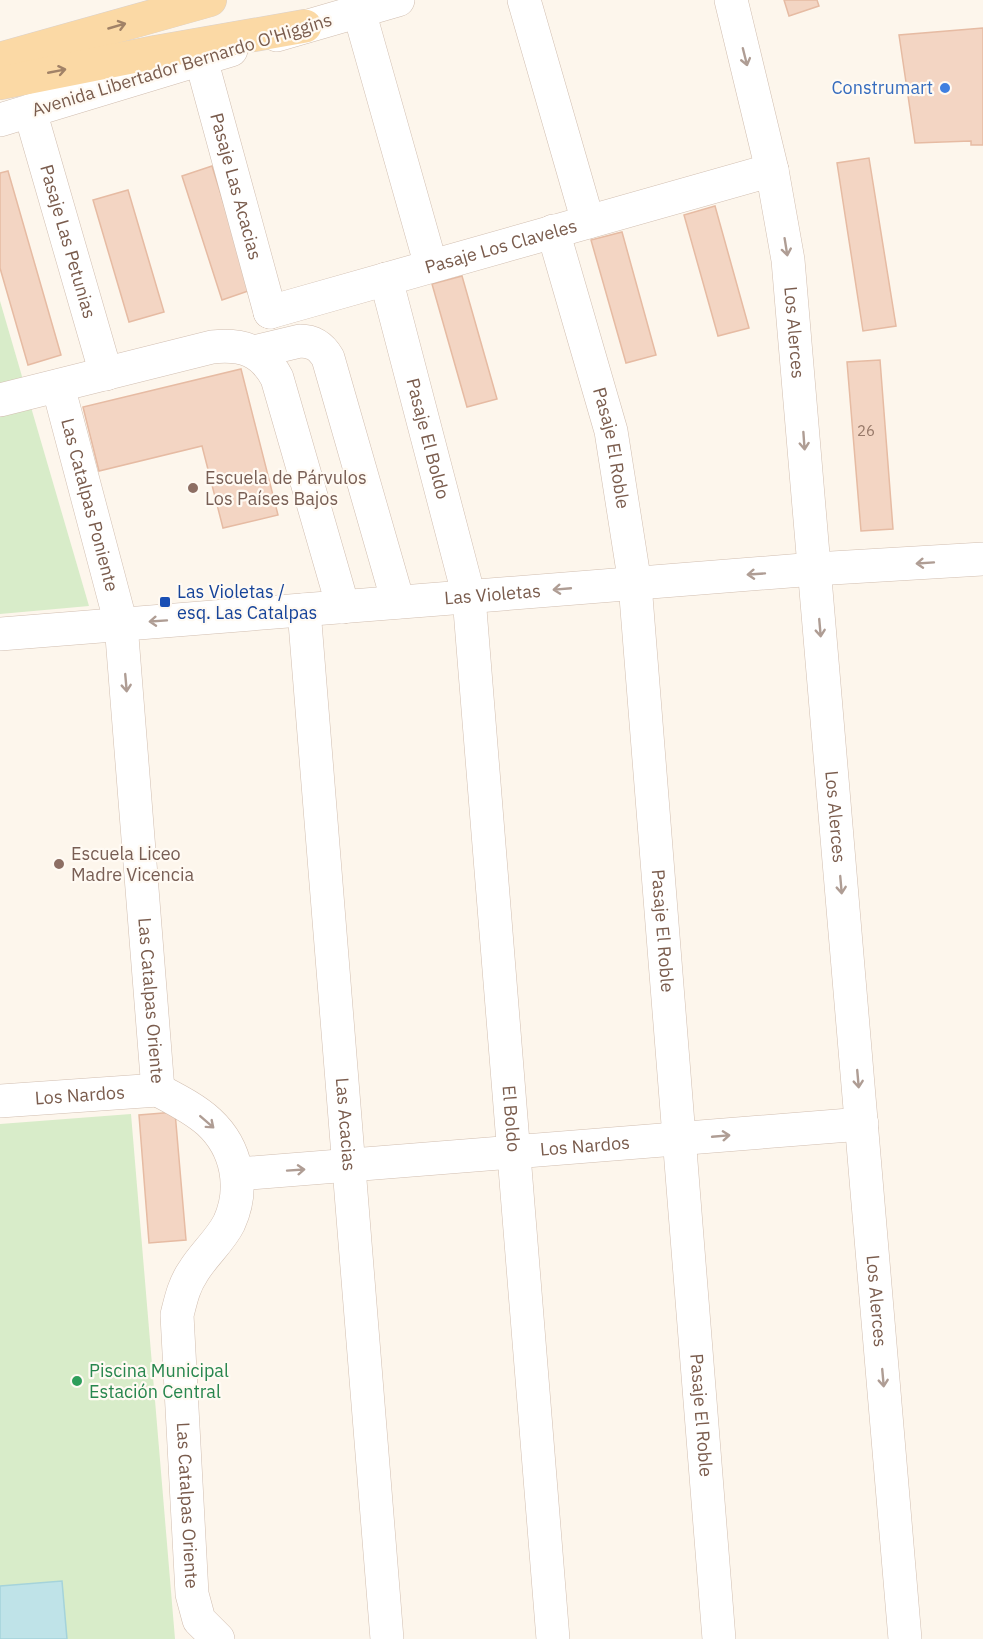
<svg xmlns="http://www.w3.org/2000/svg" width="983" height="1639" font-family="'IBM Plex Sans',sans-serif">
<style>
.green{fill:#d8ecc9}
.water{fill:#bfe3e8;stroke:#a5d3da;stroke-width:1.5}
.building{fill:#f3d5c3;stroke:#e6bba3;stroke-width:1.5}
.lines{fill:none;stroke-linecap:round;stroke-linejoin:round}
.minor-casing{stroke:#d1beb0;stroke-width:34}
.major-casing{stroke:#dad1cd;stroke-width:34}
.minor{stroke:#fff;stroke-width:33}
.major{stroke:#fbd9a5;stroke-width:33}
.oneway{stroke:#a18267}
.oneway2{stroke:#af9d94}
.shop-dot{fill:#3f7fe0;stroke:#fffaf3;stroke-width:2}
.education-dot{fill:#8d6e63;stroke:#fffaf3;stroke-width:2}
.transit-dot{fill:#1a4fb4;stroke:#fffaf3;stroke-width:2}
.leisure-dot{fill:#2e9e5b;stroke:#fffaf3;stroke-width:2}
.labels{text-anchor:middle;stroke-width:4.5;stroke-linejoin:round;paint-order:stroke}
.number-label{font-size:15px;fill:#987a6a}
.street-label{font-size:18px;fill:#7a5c4d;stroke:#fffaf3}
.shop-label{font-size:18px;fill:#366cbe;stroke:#fffaf3;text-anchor:end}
.education-label{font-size:18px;fill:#785e54;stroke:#fffaf3;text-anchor:start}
.transit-label{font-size:18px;fill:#164399;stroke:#fffaf3;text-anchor:start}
.leisure-label{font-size:18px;fill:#27864d;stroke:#fffaf3;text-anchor:start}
</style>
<rect width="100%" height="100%" fill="#fdf6ec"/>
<g class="green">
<path d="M0,301L89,606L0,614Z"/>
<path d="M131,1114L175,1639H0V1124Z"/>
</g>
<path class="water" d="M62,1581L67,1639H0V1586Z"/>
<g class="building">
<path d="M784,0H817L819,6L789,16Z"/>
<path d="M983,28V145H971V141L915,143L899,35Z"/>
<path d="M869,158L896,326L863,331L837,163Z"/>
<path d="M212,166L251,290L222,300L182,176Z"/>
<path d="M8,171L61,355L28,365L0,268V173Z"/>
<path d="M128,190L164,312L129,322L93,200Z"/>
<path d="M715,206L749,328L718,336L684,215Z"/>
<path d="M622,232L656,355L626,363L591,240Z"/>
<path d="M462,276L497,399L467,407L432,284Z"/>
<path d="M880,360L893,529L861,531L847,362Z"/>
<path d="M241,369L278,515L223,528L202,446L99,471L83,407Z"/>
<path d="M175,1112L186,1240L149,1243L139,1115Z"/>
</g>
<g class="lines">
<defs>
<g id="minor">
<path d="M524,0L588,222"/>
<path id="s1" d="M731,0L772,170L788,260L905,1639"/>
<path d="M359,11L431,266"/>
<path d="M277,35L398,0"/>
<path id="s2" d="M201,59L270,312"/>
<path id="s3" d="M30,111L106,374"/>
<path d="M0,120L231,50"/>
<path id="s4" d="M553,231L611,431L635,584L719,1639"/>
<path id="s5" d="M386,279L469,597L553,1639"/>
<path id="s6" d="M270,312L772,170"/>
<path d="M254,352L300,341C313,341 321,346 328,358L398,602"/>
<path id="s7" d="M58,386L121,624L158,1090"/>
<path d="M0,400L212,347C243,344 262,350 277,378L343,607"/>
<path id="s8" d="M304,610L387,1639"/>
<path id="s9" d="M0,634L815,569L983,559"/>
<path id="s10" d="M158,1090C175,1099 195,1109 209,1122C237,1148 245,1188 229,1223C220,1241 203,1255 193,1272C184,1285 181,1299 177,1315L192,1594L199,1620L218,1639"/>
<path id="s11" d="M0,1101L158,1090"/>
<path id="s12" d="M238,1174L862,1124"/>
</g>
<g id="major">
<path d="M0,59L210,0"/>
<path d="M0,83L156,52L305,26"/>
</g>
</defs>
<use href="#minor" class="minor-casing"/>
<use href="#major" class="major-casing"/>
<use href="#minor" class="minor"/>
<use href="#major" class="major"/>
</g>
<defs><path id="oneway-shaft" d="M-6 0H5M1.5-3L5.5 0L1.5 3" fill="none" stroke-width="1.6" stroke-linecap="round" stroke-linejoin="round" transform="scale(1.5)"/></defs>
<g class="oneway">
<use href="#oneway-shaft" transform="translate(117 26) rotate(-16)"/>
<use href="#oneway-shaft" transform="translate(57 71) rotate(-11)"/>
</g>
<g class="oneway2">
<use href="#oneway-shaft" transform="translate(745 57) rotate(76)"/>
<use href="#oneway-shaft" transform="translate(786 247) rotate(81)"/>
<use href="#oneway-shaft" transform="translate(804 441) rotate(86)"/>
<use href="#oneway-shaft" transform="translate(925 563) rotate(176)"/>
<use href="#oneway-shaft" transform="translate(756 574) rotate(176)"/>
<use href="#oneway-shaft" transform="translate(562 589) rotate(175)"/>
<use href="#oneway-shaft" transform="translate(158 621) rotate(176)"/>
<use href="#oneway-shaft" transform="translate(820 628) rotate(85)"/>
<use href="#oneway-shaft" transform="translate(126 683) rotate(85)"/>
<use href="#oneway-shaft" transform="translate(841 885) rotate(85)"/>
<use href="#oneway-shaft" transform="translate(858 1079) rotate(85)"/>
<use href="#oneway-shaft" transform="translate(207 1122) rotate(41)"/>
<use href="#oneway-shaft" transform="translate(721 1136) rotate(-5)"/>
<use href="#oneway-shaft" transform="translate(296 1170) rotate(-4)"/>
<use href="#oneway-shaft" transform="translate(883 1378) rotate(85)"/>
</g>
<circle class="shop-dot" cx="945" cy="88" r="6"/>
<g class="education-dot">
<circle cx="193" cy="488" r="6"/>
<circle cx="59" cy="864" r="6"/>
</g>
<rect class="transit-dot" x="159" y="596" width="12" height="12" rx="3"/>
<circle class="leisure-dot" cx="77" cy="1381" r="6"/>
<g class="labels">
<g class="number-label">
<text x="866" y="436">26</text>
</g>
<g class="street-label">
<text transform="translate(182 65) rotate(-17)" y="6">Avenida Libertador Bernardo O'Higgins</text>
<text dy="6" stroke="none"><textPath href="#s2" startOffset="132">Pasaje Las Acacias</textPath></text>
<text dy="6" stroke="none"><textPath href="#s3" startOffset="136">Pasaje Las Petunias</textPath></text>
<text dy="6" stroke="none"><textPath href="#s6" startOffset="240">Pasaje Los Claveles</textPath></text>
<text dy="6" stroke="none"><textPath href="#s1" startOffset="339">Los Alerces</textPath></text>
<text dy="6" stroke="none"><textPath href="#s5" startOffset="165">Pasaje El Boldo</textPath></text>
<text dy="6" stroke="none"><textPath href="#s4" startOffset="225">Pasaje El Roble</textPath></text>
<text dy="6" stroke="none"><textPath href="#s7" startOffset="123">Las Catalpas Poniente</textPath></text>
<text dy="6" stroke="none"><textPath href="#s9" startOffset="494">Las Violetas</textPath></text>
<text dy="6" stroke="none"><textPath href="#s1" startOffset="825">Los Alerces</textPath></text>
<text dy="6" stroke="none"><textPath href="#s4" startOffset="711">Pasaje El Roble</textPath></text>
<text dy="6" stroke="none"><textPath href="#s7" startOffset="624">Las Catalpas Oriente</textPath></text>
<text dy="6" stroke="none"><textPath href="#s11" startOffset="80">Los Nardos</textPath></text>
<text dy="6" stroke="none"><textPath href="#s5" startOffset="852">El Boldo</textPath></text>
<text dy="6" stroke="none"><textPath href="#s8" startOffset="516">Las Acacias</textPath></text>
<text dy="6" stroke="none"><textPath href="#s12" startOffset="348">Los Nardos</textPath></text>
<text dy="6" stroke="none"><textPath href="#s1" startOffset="1311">Los Alerces</textPath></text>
<text dy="6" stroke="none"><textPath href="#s4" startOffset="1197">Pasaje El Roble</textPath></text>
<text dy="6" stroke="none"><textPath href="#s10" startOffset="468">Las Catalpas Oriente</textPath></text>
</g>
<g class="shop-label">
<text x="933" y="94">Construmart</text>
</g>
<g class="education-label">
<text x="205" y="484">Escuela de Párvulos<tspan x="205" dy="21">Los Países Bajos</tspan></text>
<text x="71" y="860">Escuela Liceo<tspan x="71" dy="21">Madre Vicencia</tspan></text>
</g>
<g class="transit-label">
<text x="177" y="598">Las Violetas /<tspan x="177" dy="21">esq. Las Catalpas</tspan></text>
</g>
<g class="leisure-label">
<text x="89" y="1377">Piscina Municipal<tspan x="89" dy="21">Estación Central</tspan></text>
</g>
</g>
</svg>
